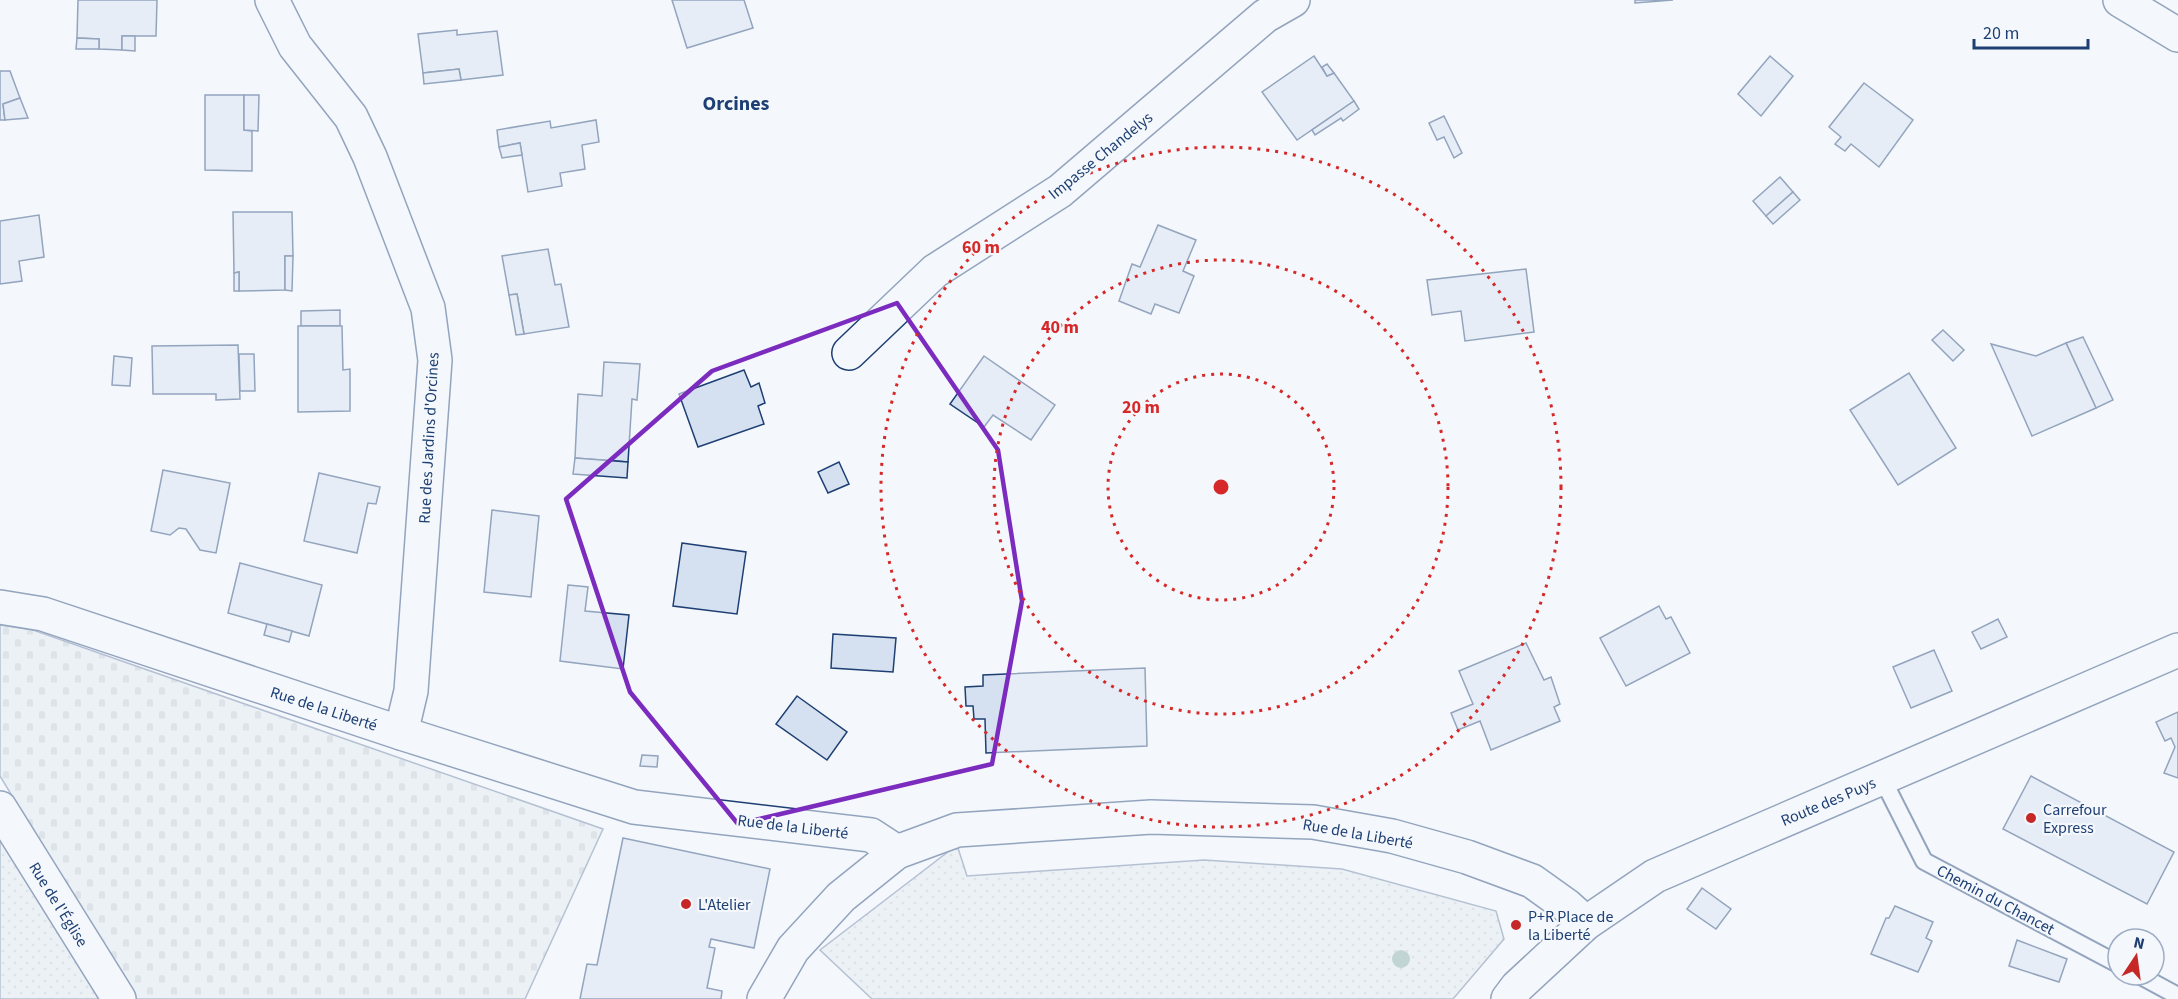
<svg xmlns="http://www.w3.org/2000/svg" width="2178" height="999" font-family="'Source Sans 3',sans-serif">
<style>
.grass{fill:url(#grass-dots);stroke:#687fa3;stroke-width:1.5}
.cemetery{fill:url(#cemetery-stones);stroke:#687fa3;stroke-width:1.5}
.building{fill:#d5e0f0;stroke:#1d3f73;stroke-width:1.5}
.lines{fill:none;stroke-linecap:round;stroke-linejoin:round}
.lane-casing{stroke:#1d3f73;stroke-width:20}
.street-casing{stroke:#1d3f73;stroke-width:36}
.secondary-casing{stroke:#1d3f73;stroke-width:36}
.primary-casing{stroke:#1d3f73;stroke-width:36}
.lane{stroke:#f4f7fb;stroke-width:16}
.street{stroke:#f4f7fb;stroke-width:33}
.secondary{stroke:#f4f7fb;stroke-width:33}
.primary{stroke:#f4f7fb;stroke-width:33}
.tree{fill:#86aba6}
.marked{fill:none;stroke:#7b2cbf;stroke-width:4.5;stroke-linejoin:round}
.ring{fill:none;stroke:#d62828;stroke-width:3;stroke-dasharray:3 6}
.poi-dot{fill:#c62828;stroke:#f4f7fb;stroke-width:2}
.labels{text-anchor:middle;stroke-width:4.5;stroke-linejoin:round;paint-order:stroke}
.street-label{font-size:16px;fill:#1d3f73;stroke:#f4f7fb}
.poi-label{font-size:16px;fill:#1d3f73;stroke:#f4f7fb;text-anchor:start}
.quarter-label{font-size:20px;font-weight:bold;fill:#1d3f73;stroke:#f4f7fb}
.centre{fill:#d62828;stroke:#f4f7fb;stroke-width:3}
.ring-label{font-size:18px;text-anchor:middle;font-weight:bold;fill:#d62828;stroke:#f4f7fb;stroke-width:4.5;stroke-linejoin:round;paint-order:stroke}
</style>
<defs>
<pattern id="grass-dots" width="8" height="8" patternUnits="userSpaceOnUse" patternTransform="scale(1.5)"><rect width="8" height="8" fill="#e3e9f0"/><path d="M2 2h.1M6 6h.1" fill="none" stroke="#c2c9d1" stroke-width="1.8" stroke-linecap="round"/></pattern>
<pattern id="cemetery-stones" width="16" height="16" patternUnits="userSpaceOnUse" patternTransform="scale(1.5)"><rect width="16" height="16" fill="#e3e9f0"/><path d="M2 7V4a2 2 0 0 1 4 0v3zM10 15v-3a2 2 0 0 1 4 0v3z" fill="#c2c9d1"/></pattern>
</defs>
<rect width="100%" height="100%" fill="#f4f7fb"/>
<g class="grass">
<path d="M0,808L119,999H0Z"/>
<path d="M957,845L967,876L1204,860L1342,869L1496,911L1504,939L1453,999H872L820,950Z"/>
</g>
<path class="cemetery" d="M0,625L33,630L603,829L525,999H135L0,776Z"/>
<g class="building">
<path d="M78,0H157L156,36H122V50L99,49V39L77,38Z"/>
<path d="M672,0H744L753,28L687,48Z"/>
<path d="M1635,0H1673L1635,3Z"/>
<path d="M457,30V35L497,31L503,75L461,80L459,69L423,73L418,34Z"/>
<path d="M122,36H135V51L122,50Z"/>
<path d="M77,38L99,39V49H76Z"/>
<path d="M1314,56L1327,76L1334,73L1354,101L1297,140L1262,92Z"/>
<path d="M1770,56L1793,76L1761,116L1738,94Z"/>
<path d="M1327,64L1334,73L1327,76L1322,67Z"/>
<path d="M459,69L461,80L424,84L423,73Z"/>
<path d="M0,71H10L20,98L3,104L5,120H0Z"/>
<path d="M1864,83L1913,120L1879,167L1851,144L1845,151L1835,144L1841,137L1829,127Z"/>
<path d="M205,95H244V130L252,131V171L205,170Z"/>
<path d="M244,95H259L258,131L244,130Z"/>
<path d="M20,98L28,118L5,120L3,104Z"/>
<path d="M1354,101L1359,109L1343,121L1341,118L1315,135L1312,130Z"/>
<path d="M1444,116L1462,153L1454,158L1444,137L1437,140L1429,123Z"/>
<path d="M596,120L599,142L582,145L585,169L560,173L562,186L528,192L520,143L499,147L497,130L550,121L551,128Z"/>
<path d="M520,143L522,155L502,158L499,147Z"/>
<path d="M1780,177L1793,192L1766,216L1753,201Z"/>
<path d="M1793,192L1800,200L1773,224L1766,216Z"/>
<path d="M233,212H292L293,256H285V290L239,291V272L234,273Z"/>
<path d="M39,215L44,257L19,261L22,281L0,284V221Z"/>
<path d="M1158,225L1196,240L1183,271L1194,276L1179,313L1155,304L1151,314L1119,301L1132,264L1140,267Z"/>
<path d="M548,249L555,285L561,284L569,327L524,334L517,294L509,295L502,256Z"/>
<path d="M285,256H293L292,291L285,290Z"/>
<path d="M1526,269L1534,332L1465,341L1461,311L1432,315L1427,280Z"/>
<path d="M239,272V291H234V273Z"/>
<path d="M517,294L524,334L516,335L509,295Z"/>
<path d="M340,310V326H301V311Z"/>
<path d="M298,326H342L343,370L350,369V411L298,412Z"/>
<path d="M1943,330L1964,350L1953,361L1932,340Z"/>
<path d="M2083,337L2113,400L2096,408L2066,343Z"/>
<path d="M2066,343L2096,408L2032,436L1991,344L2036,356Z"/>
<path d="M238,345L240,399L216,400V394H153L152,346Z"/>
<path d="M239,354H254L255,391H240Z"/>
<path d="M114,356L132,358L130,386L112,385Z"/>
<path d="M984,356L1055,405L1031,440L993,415L984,427L950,404Z"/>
<path d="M604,362L640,364L637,400L632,399L628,462L575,458L578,394L602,396Z"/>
<path d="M744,370L751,387L759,383L765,403L758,406L764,424L698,447L679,394Z"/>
<path d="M1909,373L1956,448L1898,485L1850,410Z"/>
<path d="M575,458L628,462L627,478L573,474Z"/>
<path d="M839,462L849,484L828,493L818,472Z"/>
<path d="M163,470L230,483L216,553L200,550L186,529L179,528L170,535L151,531Z"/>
<path d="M319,473L380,487L376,504L368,503L357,553L304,541Z"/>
<path d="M492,510L539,516L531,597L484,592Z"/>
<path d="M682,543L746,552L737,614L673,606Z"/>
<path d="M240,563L322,585L309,636L228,613Z"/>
<path d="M568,585L588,587L585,611L629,615L623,669L560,661Z"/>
<path d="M1659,606L1666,619L1671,617L1690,653L1626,686L1600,638Z"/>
<path d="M1998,619L2007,637L1981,649L1972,632Z"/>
<path d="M267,624L292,631L289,642L264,635Z"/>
<path d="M833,634L896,638L893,672L831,668Z"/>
<path d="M1526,643L1544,680L1551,677L1560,704L1554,707L1560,721L1491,750L1480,721L1458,730L1451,713L1473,704L1459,671Z"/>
<path d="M1934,650L1952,691L1911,708L1893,667Z"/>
<path d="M1145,668L1147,746L986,753L985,719H974L973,706H966L965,687L983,686V675Z"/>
<path d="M797,696L847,732L827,760L776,724Z"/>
<path d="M2178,712V778L2164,773L2175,747L2171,738L2165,741L2156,722Z"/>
<path d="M642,755L658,756L657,767L640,766Z"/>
<path d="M2031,776L2174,852L2147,904L2003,829Z"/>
<path d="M623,838L770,869L754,948L711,939L709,947L715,948L707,988L722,991L721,999H580L587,964L597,965Z"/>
<path d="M1702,888L1731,909L1716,929L1687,909Z"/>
<path d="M1895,906L1933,922L1926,938L1932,941L1918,972L1871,954L1886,918H1889Z"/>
<path d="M2017,940L2067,959L2059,982L2009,966Z"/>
</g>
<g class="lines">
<defs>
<g id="lane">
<path d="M1882,778L1924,861L2118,964"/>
<path d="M2139,975L2178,996"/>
</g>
<g id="street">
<path d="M272,0L295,46L351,117L370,157L428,308L435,360L411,691L401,733"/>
<path d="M849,353L935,271L1060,191L1265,16L1293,0"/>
<path d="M0,607L43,614L401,733L634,807L871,835L897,852"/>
<path d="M0,808L119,999"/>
<path d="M764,999L793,949L841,897L897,852L957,830L1151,817L1313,822L1392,836L1467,857L1532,881L1567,906L1586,923"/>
</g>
<path id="secondary" d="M1508,999L1517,987L1586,923L1655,876L2178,650"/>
<path id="primary" d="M2120,0L2178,35"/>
</defs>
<use href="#lane" class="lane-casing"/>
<use href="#street" class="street-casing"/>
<use href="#secondary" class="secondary-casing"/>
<use href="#primary" class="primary-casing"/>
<use href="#lane" class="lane"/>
<use href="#street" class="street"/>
<use href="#secondary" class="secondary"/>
<use href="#primary" class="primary"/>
</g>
<circle class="tree" cx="1401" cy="959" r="9"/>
<path d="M0 0H2178V999H0ZM897,303L998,450L1022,601L992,764L738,824L630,692L566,499L712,371Z" fill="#f4f7fb" fill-opacity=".55" fill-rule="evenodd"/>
<path class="marked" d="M897,303L998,450L1022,601L992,764L738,824L630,692L566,499L712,371Z"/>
<g class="ring">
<circle cx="1221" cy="487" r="113"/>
<circle cx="1221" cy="487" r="227"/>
<circle cx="1221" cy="487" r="340"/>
</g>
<g class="poi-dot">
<circle cx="2031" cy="818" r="6"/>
<circle cx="686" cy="904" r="6"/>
<circle cx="1516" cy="925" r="6"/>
</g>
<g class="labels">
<g class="street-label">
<text transform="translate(1100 155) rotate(-39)" y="6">Impasse Chandelys</text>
<text transform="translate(428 438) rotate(-87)" y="6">Rue des Jardins d'Orcines</text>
<text transform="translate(324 708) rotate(18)" y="6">Rue de la Liberté</text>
<text transform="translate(1828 801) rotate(-23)" y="6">Route des Puys</text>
<text transform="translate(793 826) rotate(7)" y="6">Rue de la Liberté</text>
<text transform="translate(1358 833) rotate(10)" y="6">Rue de la Liberté</text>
<text transform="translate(1996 899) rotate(28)" y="6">Chemin du Chancet</text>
<text transform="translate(59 904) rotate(58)" y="6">Rue de l'Église</text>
</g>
<g class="poi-label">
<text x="2043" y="815">Carrefour<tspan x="2043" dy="18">Express</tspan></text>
<text x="698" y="910">L'Atelier</text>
<text x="1528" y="922">P+R Place de<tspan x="1528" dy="18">la Liberté</tspan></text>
</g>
<g class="quarter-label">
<text x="736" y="110">Orcines</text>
</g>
</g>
<circle cx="1221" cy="487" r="9" class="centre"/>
<g class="ring-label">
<text x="981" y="253">60 m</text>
<text x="1060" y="333">40 m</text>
<text x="1141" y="413">20 m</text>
</g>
<g transform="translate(2136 957) rotate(13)"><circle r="28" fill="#f4f7fb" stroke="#9eadc5" stroke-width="1.5"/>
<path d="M0-4.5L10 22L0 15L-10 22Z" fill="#c62828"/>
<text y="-9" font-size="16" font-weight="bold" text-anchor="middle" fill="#1d3f73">N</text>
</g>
<path d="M1974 39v9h114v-9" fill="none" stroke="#1d3f73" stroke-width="3"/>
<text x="1983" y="39" font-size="18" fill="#1d3f73" stroke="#f4f7fb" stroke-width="4.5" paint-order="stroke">20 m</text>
</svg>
